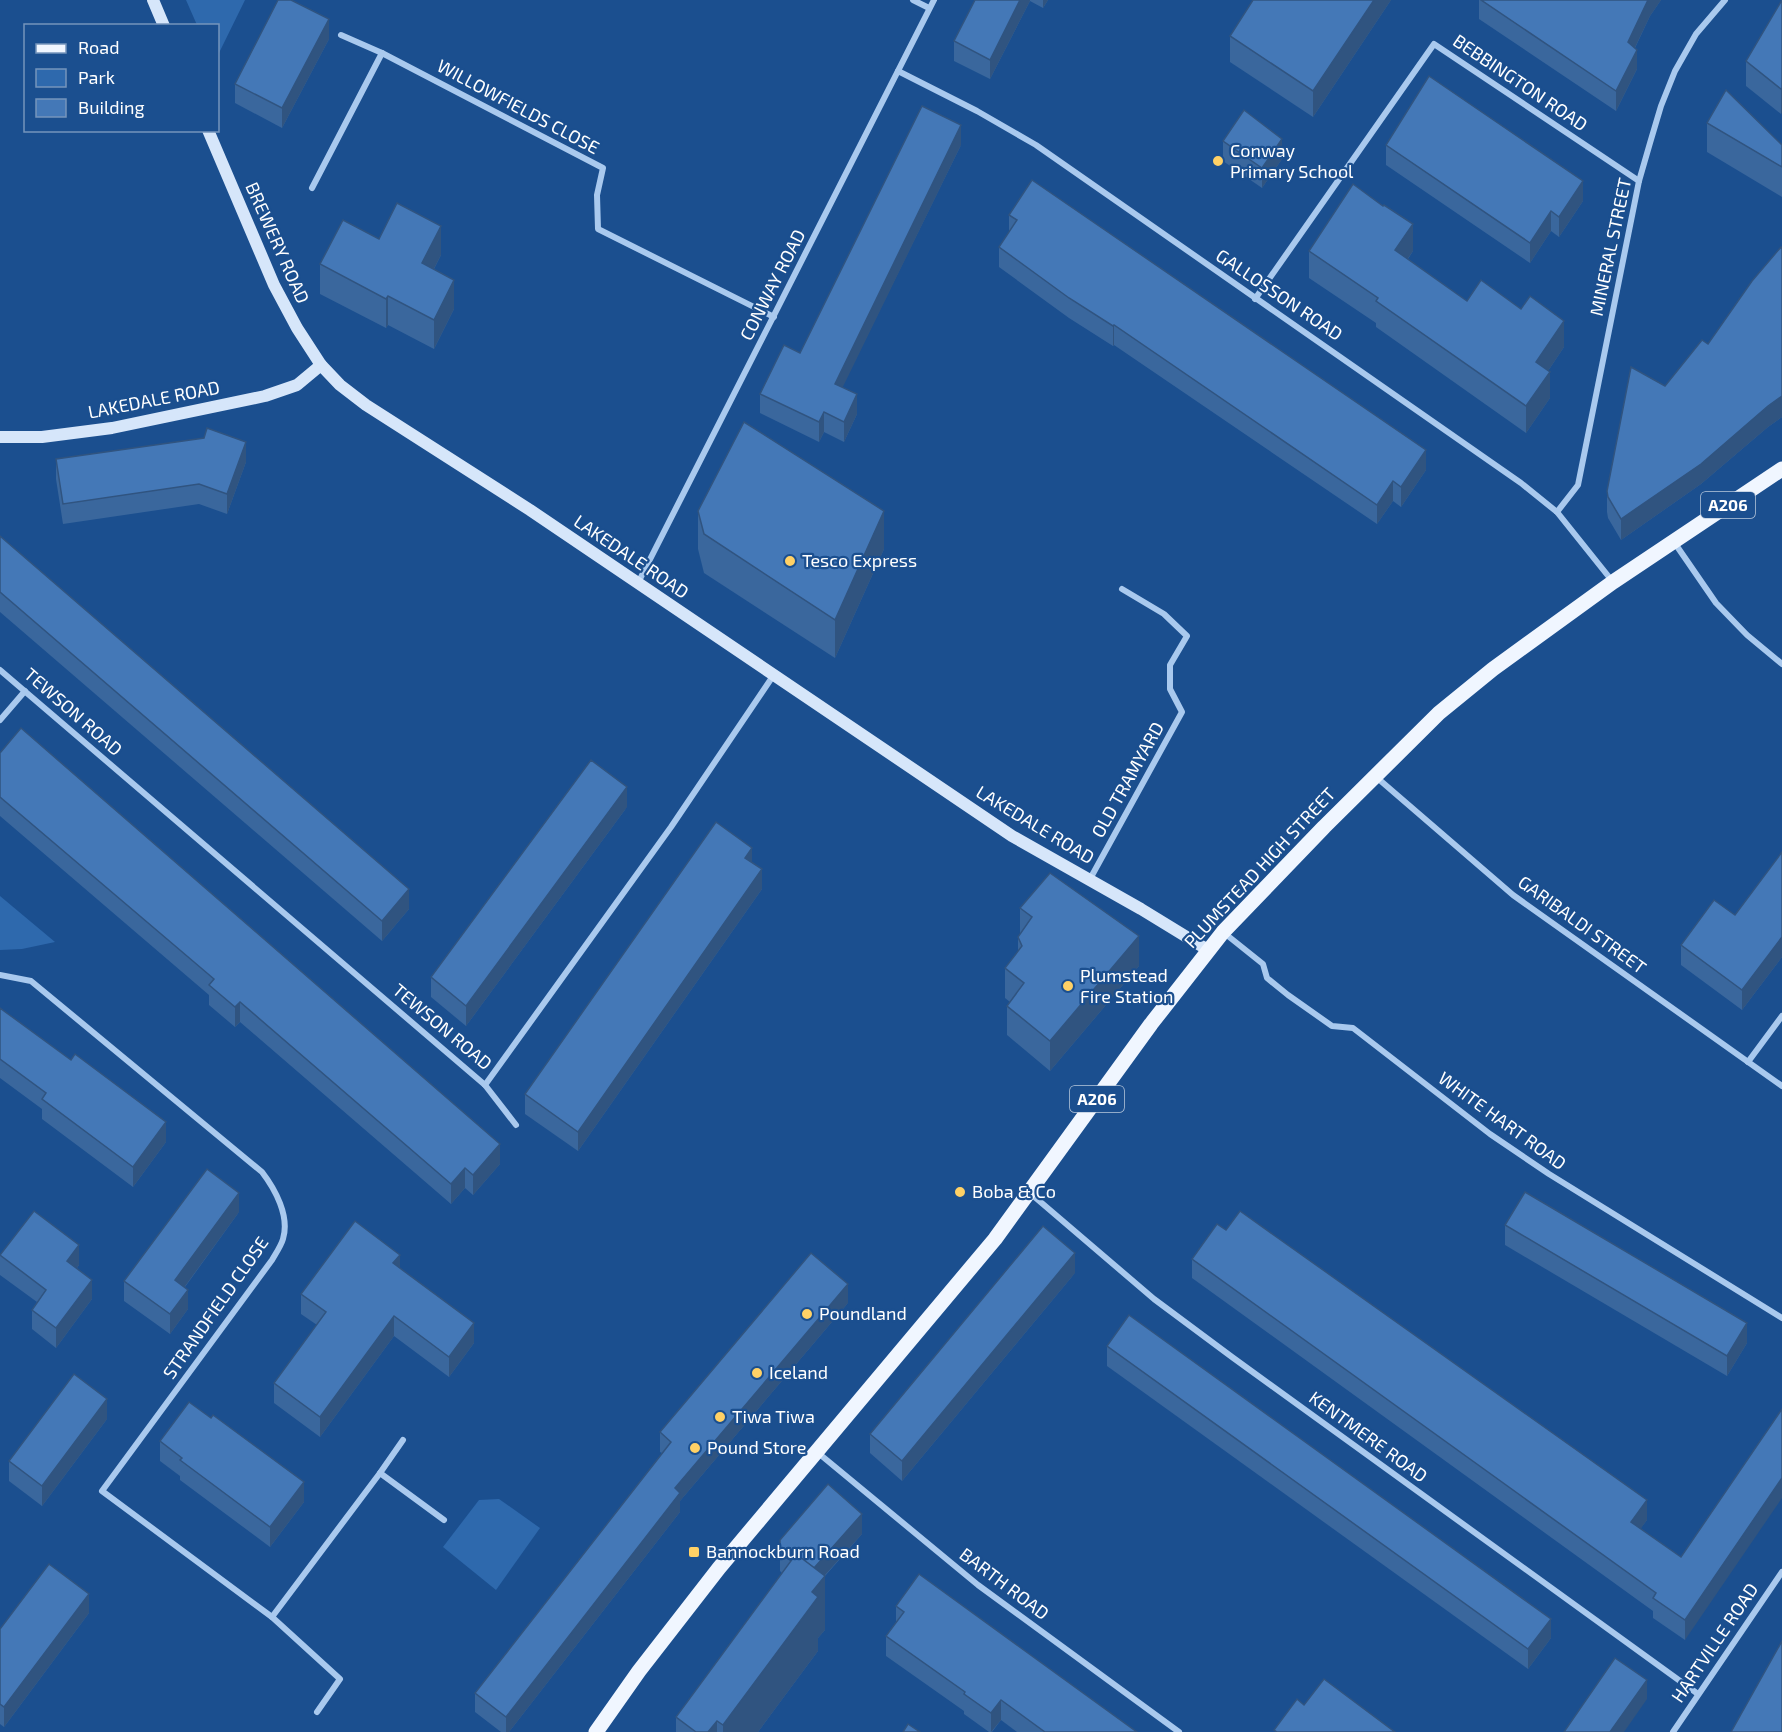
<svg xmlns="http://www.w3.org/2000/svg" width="1782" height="1732" font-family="'Exo 2',sans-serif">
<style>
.green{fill:#2e69ad}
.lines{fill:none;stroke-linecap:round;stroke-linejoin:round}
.street{stroke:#a9c9ee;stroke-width:6}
.secondary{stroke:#d6e6fa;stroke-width:12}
.primary{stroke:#f0f6ff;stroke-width:15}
.wall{fill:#3a679d}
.shaded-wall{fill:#305480}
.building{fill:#4478b7;stroke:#305480;stroke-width:1.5}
.poi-dot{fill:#ffd166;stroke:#1b4f8f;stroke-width:2}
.labels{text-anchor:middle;stroke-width:4.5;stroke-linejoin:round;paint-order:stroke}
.shield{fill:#1b4f8f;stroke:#bbcadd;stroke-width:1.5}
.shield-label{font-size:16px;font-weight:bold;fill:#fff}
.street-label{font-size:18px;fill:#fff;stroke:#1b4f8f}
.poi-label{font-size:18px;fill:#fff;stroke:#1b4f8f;text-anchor:start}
</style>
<rect width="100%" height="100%" fill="#1b4f8f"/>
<g class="green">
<path d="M186,0H245L218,55V26L197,25Z"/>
<path d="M0,896L55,942L22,949L0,950Z"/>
<path d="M499,1499L540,1528L496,1590L443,1547L479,1500Z"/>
</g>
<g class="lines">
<g class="street">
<path d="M913,0L929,8"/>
<path d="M341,35L382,53L603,168L597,195L598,229L774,317"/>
<path d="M898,71L977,111L1036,145L1521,483L1557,512L1613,582"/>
<path d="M312,188L382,53"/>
<path d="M1255,299L1434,44L1639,181"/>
<path d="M1557,512L1578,485L1639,181L1650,143L1661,106L1675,71L1696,34L1725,0"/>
<path d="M1674,542L1716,603L1747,635L1782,664"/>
<path d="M638,583L934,0"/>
<path d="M0,670L485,1085L516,1125"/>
<path d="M0,720L25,691"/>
<path d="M1375,776L1513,895L1782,1086"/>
<path d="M1090,879L1182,712L1170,689V665L1187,636L1164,614L1122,589"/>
<path d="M1223,932L1263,964L1267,978L1288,995L1332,1026L1353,1028L1490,1134L1549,1174L1782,1318"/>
<path d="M0,975L31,981L262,1172C275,1189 290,1216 283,1239C281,1246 276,1253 272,1260L102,1491L272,1617L340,1679L317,1712"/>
<path d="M1748,1062L1782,1016"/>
<path d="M485,1085L671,827L773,676"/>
<path d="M1030,1193L1154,1299L1232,1357L1698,1694"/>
<path d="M817,1452L978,1585L1179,1732"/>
<path d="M380,1473L403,1440"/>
<path d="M272,1617L380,1473L444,1520"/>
<path d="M1673,1732L1782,1572"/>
</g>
<g class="secondary">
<path d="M153,0L164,26"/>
<path d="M208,130L274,285L297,328L321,365"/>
<path d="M0,437H42L112,428L265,396L297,385L321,365L340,385L366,405L530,510L1012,836L1141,909L1208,950"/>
</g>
<path class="primary" d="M596,1732L639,1671L719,1568L995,1239L1151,1024L1223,932L1324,827L1439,713L1493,669L1613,582L1782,469"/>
</g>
<g class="wall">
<path d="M975,0H1048L1043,8L1030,1L990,79L954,61V41Z"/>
<path d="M1391,0L1313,117L1230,62V36Z"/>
<path d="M1479,0H1661L1650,16L1635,48L1637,69L1616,111L1479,19Z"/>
<path d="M1782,0L1781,114L1746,86V61Z"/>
<path d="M329,39L282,128L235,103V84Z"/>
<path d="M1707,123L1782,145V197L1707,152Z"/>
<path d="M1223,141L1282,159L1262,188L1223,161Z"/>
<path d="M961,145L842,387L857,414L844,442L824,432L819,442L760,413V394L800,353Z"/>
<path d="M1386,145L1583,201L1559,237L1551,231L1530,263L1386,165Z"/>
<path d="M1009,215L1426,470L1401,507L1393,501L1377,524L1114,345L1113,346L1069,318L999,267V247L1009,232Z"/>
<path d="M1782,249V417L1768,427L1701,484L1621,540L1608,518L1607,512V491L1665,386L1708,344Z"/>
<path d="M1309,251H1413L1408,259L1467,301L1564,347L1548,371L1550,398L1526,433L1376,327V323L1309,278Z"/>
<path d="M441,255L434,269L454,309L434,349L388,325L386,328L320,294V264Z"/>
<path d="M56,459L246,462L227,514L199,504L63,524L56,479Z"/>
<path d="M698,511L884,549L835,658L704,573L698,549Z"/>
<path d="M0,536L409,909L382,941L0,612Z"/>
<path d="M0,753L500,1164L473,1195L465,1188L451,1204L240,1022L235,1027L209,1005V995L0,816Z"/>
<path d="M627,807L466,1026L431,997V977Z"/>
<path d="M1782,852V957L1742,1010L1681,965V945L1735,915Z"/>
<path d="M752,862L762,889L578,1151L525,1114V1094Z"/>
<path d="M1020,908L1139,966L1050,1071L1007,1035V1006L1010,1002L1005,998V968L1018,952V937L1020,934Z"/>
<path d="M0,1008L71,1060L166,1142L133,1187L42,1119V1109L0,1078Z"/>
<path d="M239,1212L185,1287L188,1309L170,1334L124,1301V1281Z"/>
<path d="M1505,1225L1747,1343L1727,1376L1505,1245Z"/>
<path d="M0,1255L79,1265L77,1268L92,1299L56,1348L32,1329V1310L37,1302L0,1275Z"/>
<path d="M1192,1259L1647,1520L1640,1529L1681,1557L1782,1409L1685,1640L1653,1618V1611L1192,1278Z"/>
<path d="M400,1268L474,1343L449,1377L394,1336L320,1437L274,1403V1383L317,1325L301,1314V1294Z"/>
<path d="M1075,1273L902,1481L870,1453V1434Z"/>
<path d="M848,1303L680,1501V1512L509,1732H501L475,1712V1693L662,1453L660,1452V1432Z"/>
<path d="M1107,1346L1551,1638L1528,1669L1107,1366Z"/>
<path d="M211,1418L304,1502L270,1547L180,1480V1476L160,1461V1441Z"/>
<path d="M107,1419L42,1506L9,1481V1461Z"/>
<path d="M862,1534L825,1576V1630L818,1638V1651L758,1732H676V1717L782,1573L780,1571V1540Z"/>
<path d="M896,1606L1137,1732H1017L1001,1720L992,1732H989L964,1714V1711L886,1656V1636L896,1622Z"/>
<path d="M89,1613L4,1727L0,1724V1629Z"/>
</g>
<g class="shaded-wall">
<path d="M1020,0H1030V1L990,79V60Z"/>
<path d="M1043,0H1048L1043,8Z"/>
<path d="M1374,0H1391L1313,117V91Z"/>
<path d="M1648,0H1661L1650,16L1628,62V42Z"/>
<path d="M329,19V39L282,128V108Z"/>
<path d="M1637,50V69L1616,111V91Z"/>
<path d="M1782,88V113L1781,114V89Z"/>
<path d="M961,125V145L835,403V384Z"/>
<path d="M1282,139V159L1262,188V168Z"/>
<path d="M1583,181V201L1559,237V217Z"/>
<path d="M1551,211V231L1530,263V243Z"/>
<path d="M1413,224V251L1395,277V250Z"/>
<path d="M441,226V255L422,292V263Z"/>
<path d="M454,280V309L434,349V320Z"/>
<path d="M388,296V325L386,328V299Z"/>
<path d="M1564,321V347L1536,389V362Z"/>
<path d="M1114,325V345L1113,346V326Z"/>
<path d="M1550,372V398L1526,433V406Z"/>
<path d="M857,394V414L844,442V422Z"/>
<path d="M1782,396V417L1768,427L1701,484L1621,540V519Z"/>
<path d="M824,412V432L819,442V422Z"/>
<path d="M246,442V462L227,514V494Z"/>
<path d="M1426,450V470L1401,507V487Z"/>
<path d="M1393,481V501L1377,524V505Z"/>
<path d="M884,511V549L835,658V620Z"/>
<path d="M627,787V807L466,1026V1006Z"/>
<path d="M752,848V868L745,858Z"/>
<path d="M762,869V889L578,1151V1132Z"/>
<path d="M409,889V909L382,941V921Z"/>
<path d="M1782,928V957L1742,1010V990Z"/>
<path d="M1139,936V966L1050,1071V1041Z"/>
<path d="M240,1002V1022L235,1027V1007Z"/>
<path d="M166,1122V1142L133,1187V1167Z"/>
<path d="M500,1144V1164L473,1195V1175Z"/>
<path d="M465,1168V1188L451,1204V1184Z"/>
<path d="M239,1193V1212L175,1300V1280Z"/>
<path d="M79,1245V1265L67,1281V1261Z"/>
<path d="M1075,1253V1273L902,1481V1461Z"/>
<path d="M400,1255V1275L393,1263Z"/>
<path d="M92,1280V1299L56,1348V1328Z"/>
<path d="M848,1284V1303L680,1501V1512L509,1732H506V1717L675,1488Z"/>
<path d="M188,1290V1309L170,1334V1314Z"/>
<path d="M394,1316V1336L320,1437V1417Z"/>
<path d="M474,1323V1343L449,1377V1357Z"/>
<path d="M1747,1323V1343L1727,1376V1356Z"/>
<path d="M107,1399V1419L42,1506V1486Z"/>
<path d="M1782,1478V1498L1685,1640V1620Z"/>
<path d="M304,1482V1502L270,1547V1527Z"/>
<path d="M1647,1500V1520L1631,1542V1522Z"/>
<path d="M862,1514V1534L807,1595V1575Z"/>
<path d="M825,1576V1630L818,1638V1651L758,1732H723V1725L812,1592Z"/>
<path d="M89,1594V1613L4,1727V1707Z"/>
<path d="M1551,1619V1638L1528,1669V1649Z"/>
<path d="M1647,1680V1699L1624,1732H1610Z"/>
<path d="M1001,1700V1720L991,1732V1713Z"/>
<path d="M717,1721V1732H708Z"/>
</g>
<g class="building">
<path d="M278,0H291L329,19L282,108L235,84Z"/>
<path d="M975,0H1020L990,60L954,41Z"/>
<path d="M1253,0H1374L1313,91L1230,36Z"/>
<path d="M1481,0H1648L1628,42L1637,50L1616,91Z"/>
<path d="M1782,0V88L1781,89L1746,61Z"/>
<path d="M1429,76L1583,181L1559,217L1551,211L1530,243L1386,145Z"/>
<path d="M1726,90L1782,145V167L1707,123Z"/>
<path d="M922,106L961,125L835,384L857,394L844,422L824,412L819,422L760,394L784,345L800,353Z"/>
<path d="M1244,110L1282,139L1262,168L1223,141Z"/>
<path d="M1032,180L1426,450L1401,487L1393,481L1377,505L1114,325L1113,326L1069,298L999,247L1017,220L1009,215Z"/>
<path d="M1353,184L1383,206L1384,205L1413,224L1395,250L1467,301L1481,280L1521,309L1530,296L1564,321L1536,362L1550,372L1526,406L1376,301L1378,298L1309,251Z"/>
<path d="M397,203L441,226L422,263L454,280L434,320L388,296L386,299L320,264L343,220L379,239Z"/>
<path d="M1781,247L1782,249V396L1768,406L1701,464L1621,519L1608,497L1607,491L1631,367L1665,386L1702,340L1708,344L1752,281Z"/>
<path d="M744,422L884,511L835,620L704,534L698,511Z"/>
<path d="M207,428L246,442L227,494L199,484L63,504L56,459L204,438Z"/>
<path d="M0,536L409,889L382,921L0,592Z"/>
<path d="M21,728L500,1144L473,1175L465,1168L451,1184L240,1002L235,1007L209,985L214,979L0,797V753Z"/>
<path d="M591,760L627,787L466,1006L431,977Z"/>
<path d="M716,822L752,848L745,858L762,869L578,1132L525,1094Z"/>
<path d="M1782,852V937L1742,990L1681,945L1714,900L1735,915Z"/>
<path d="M1050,873L1139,936L1050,1041L1007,1006L1024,983L1005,968L1022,946L1018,937L1032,917L1020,908Z"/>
<path d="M0,1008L71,1060L75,1054L166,1122L133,1167L42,1099L46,1093L0,1059Z"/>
<path d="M207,1169L239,1193L175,1280L188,1290L170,1314L124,1281Z"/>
<path d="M1525,1192L1747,1323L1727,1356L1505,1225Z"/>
<path d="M34,1211L79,1245L67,1261L92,1280L56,1328L32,1310L46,1290L0,1255Z"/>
<path d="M1240,1211L1647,1500L1631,1522L1681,1557L1782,1409V1478L1685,1620L1653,1598L1656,1593L1192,1259L1217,1224L1226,1230Z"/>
<path d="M355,1221L400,1255L393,1263L474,1323L449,1357L394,1316L320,1417L274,1383L326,1312L301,1294Z"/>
<path d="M1043,1226L1075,1253L902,1461L870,1434Z"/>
<path d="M811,1253L848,1284L675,1488L680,1493L506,1717L475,1693L671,1442L660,1432Z"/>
<path d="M1129,1315L1551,1619L1528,1649L1107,1346Z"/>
<path d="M74,1374L107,1399L42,1486L9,1461Z"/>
<path d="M189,1402L211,1418L213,1415L304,1482L270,1527L180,1460L182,1458L160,1441Z"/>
<path d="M828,1484L862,1514L814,1568L796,1554L791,1561L780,1551V1540Z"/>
<path d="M796,1554L825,1576L812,1592L818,1597L723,1725L717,1721L708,1732H696L676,1717Z"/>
<path d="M49,1564L89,1594L4,1707L0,1704V1629Z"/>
<path d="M919,1574L1137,1732H1045L1001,1700L991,1713L964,1694L965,1692L886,1636L904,1612L896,1606Z"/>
<path d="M1782,1641V1732H1731Z"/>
<path d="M1615,1658L1647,1680L1610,1732H1564Z"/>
<path d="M1324,1679L1395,1732H1277L1274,1730L1297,1699L1304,1705Z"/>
<path d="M908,1724L920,1732H903Z"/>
</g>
<g class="poi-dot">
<circle cx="1218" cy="161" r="6"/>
<circle cx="790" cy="561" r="6"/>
<circle cx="1068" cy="986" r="6"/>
<circle cx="960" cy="1192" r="6"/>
<circle cx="807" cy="1314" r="6"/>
<circle cx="757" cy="1373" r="6"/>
<circle cx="720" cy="1417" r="6"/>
<circle cx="695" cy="1448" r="6"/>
<rect x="688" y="1546" width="12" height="12" rx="3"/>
</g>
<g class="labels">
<g class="shield">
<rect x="1701" y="492" width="54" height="26" rx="4.5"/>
<rect x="1070" y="1086" width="54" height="26" rx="4.5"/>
</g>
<g class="shield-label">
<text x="1728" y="511">A206</text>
<text x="1097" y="1105">A206</text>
</g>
<g class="street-label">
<text transform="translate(1520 83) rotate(34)" y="6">BEBBINGTON ROAD</text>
<text transform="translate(518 107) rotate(28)" y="6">WILLOWFIELDS CLOSE</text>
<text transform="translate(277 243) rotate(66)" y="6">BREWERY ROAD</text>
<text transform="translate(1611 247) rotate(-78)" y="6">MINERAL STREET</text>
<text transform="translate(773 285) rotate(-63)" y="6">CONWAY ROAD</text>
<text transform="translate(1279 295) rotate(34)" y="6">GALLOSSON ROAD</text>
<text transform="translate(154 400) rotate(-11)" y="6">LAKEDALE ROAD</text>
<text transform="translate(631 557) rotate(34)" y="6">LAKEDALE ROAD</text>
<text transform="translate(73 712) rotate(41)" y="6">TEWSON ROAD</text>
<text transform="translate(1128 780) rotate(-61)" y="6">OLD TRAMYARD</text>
<text transform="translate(1035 825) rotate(31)" y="6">LAKEDALE ROAD</text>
<text transform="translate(1260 868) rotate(-47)" y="6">PLUMSTEAD HIGH STREET</text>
<text transform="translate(1582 925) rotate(36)" y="6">GARIBALDI STREET</text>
<text transform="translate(442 1027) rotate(40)" y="6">TEWSON ROAD</text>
<text transform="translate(1502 1121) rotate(36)" y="6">WHITE HART ROAD</text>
<text transform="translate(216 1308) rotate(-55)" y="6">STRANDFIELD CLOSE</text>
<text transform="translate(1368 1437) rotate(36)" y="6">KENTMERE ROAD</text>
<text transform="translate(1004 1584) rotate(37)" y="6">BARTH ROAD</text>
<text transform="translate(1715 1643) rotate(-56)" y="6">HARTVILLE ROAD</text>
</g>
<g class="poi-label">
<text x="1230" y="157">Conway<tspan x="1230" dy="21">Primary School</tspan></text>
<text x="802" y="567">Tesco Express</text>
<text x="1080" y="982">Plumstead<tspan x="1080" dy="21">Fire Station</tspan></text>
<text x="972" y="1198">Boba &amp; Co</text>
<text x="819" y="1320">Poundland</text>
<text x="769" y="1379">Iceland</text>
<text x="732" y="1423">Tiwa Tiwa</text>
<text x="707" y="1454">Pound Store</text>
<text x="706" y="1558">Bannockburn Road</text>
</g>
</g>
<rect x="24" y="24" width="195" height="108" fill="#1b4f8f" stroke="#7695bc" stroke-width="1.5"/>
<rect x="36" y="44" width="30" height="9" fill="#f0f6ff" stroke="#7695bc" stroke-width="1.5"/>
<text x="78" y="54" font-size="18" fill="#ffffff">Road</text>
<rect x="36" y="69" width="30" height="18" fill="#2e69ad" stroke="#7695bc" stroke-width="1.5"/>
<text x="78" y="84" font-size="18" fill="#ffffff">Park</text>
<rect x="36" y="99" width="30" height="18" fill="#4478b7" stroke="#7695bc" stroke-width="1.5"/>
<text x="78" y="114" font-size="18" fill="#ffffff">Building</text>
</svg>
